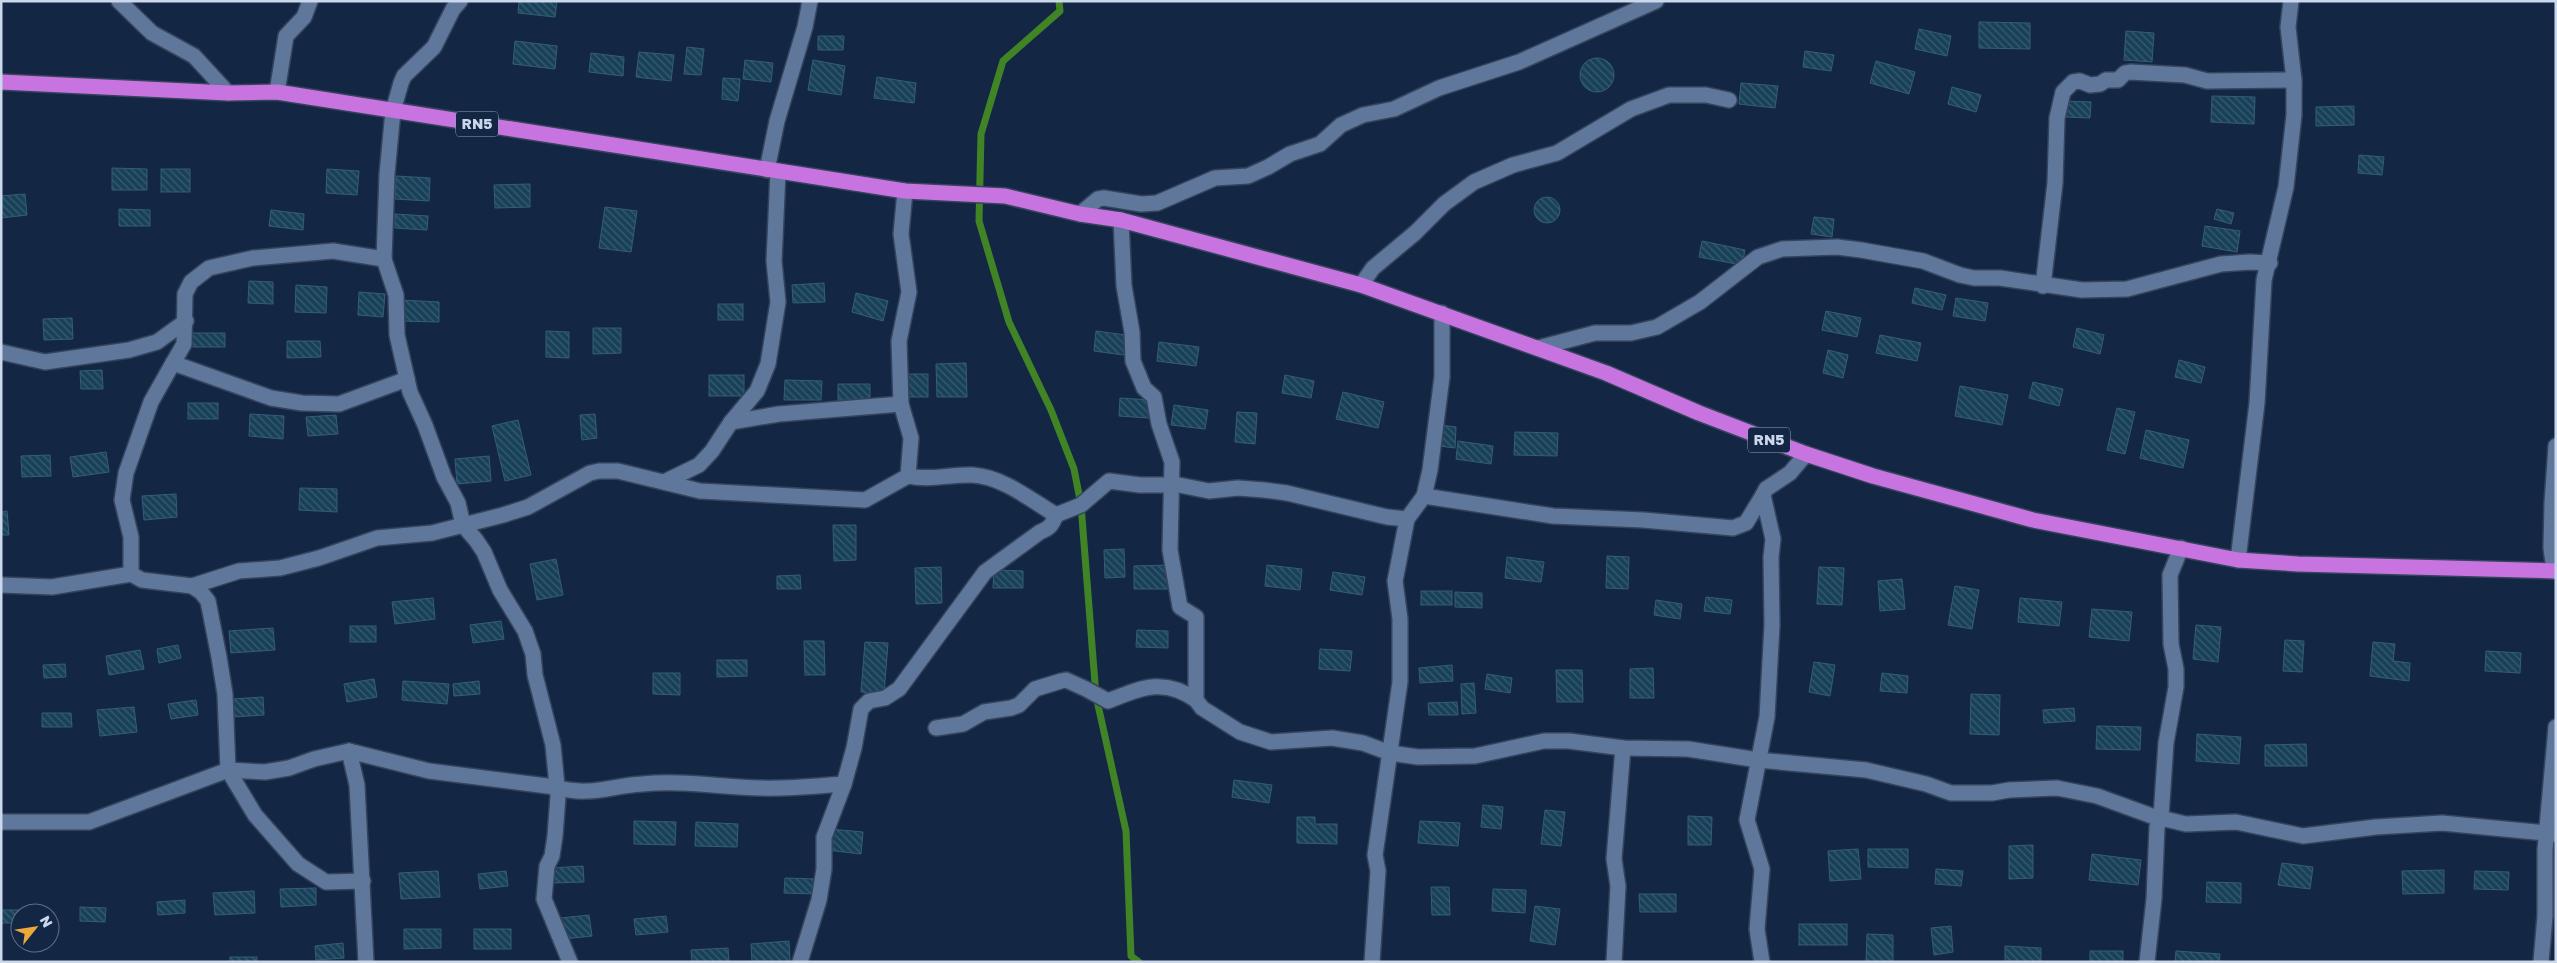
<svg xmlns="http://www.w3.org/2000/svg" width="2557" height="963" font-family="'Golos Text',sans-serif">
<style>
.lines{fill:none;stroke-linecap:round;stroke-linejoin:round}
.stream{stroke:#418425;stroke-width:7}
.building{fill:url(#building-back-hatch);stroke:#355d77}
.minor-casing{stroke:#35435c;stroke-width:18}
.highway-casing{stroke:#35435c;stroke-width:18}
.minor{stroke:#5f779a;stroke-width:15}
.highway{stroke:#c774e0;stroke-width:15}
.labels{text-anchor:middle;stroke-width:4;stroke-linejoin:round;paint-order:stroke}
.shield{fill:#132745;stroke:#94a3ba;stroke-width:1}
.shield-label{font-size:15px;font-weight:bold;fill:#cbd8ec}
</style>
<defs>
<pattern id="building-back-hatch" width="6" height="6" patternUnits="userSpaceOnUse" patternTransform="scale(1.25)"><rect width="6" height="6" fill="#184159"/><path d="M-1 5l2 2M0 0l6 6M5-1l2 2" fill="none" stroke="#385c71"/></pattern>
</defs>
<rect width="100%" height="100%" fill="#132745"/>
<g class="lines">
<path class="stream" d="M1059,1L1060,11L1003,61L981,134L979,221L1009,322L1051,410L1074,469L1081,505L1096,696L1126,831L1131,956L1139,962"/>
</g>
<g class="building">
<path d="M519,1H557L555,17L518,13Z"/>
<path d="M1979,22L2030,23V49L1979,48Z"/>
<path d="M1919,29L1951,36L1947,56L1915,49Z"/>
<path d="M2126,31L2154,33L2152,62L2124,60Z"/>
<path d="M818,36H844L843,50H818Z"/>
<path d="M515,41L557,46L555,69L513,64Z"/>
<path d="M687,47L704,49L701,75L684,74Z"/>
<path d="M1805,51L1834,55L1831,71L1803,67Z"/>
<path d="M639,52L674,55L671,81L636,77Z"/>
<path d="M591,53L624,57L623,76L589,72Z"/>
<circle cx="1597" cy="75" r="17"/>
<path d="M745,60L773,63L771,82L743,79Z"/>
<path d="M813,60L845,66L841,95L808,90Z"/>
<path d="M1876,61L1915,72L1909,94L1870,83Z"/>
<path d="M877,77L916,83L914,103L874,98Z"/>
<path d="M723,78L740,79L738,101L722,99Z"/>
<path d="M1741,83L1778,86L1775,108L1739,104Z"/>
<path d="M1952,87L1981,95L1976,112L1948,104Z"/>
<path d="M2212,96L2255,97L2254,124L2211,122Z"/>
<path d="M2064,101L2091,102L2090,118L2064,117Z"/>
<path d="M2354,106V125L2316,126V107Z"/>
<path d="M2359,155L2384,157L2382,175L2358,173Z"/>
<path d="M112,168L147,169V190H112Z"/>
<rect x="161" y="169" width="29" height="23"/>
<path d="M327,169L359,171L357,195L326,193Z"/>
<path d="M396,176L430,178L429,201L395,199Z"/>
<path d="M530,184V207L495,208L494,185Z"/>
<path d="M25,194L27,215L1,218V196Z"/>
<circle cx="1547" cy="210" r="13"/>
<path d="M605,207L637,211L631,252L599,248Z"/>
<path d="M119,209L150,210V226H119Z"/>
<path d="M2217,209L2234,213L2231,224L2214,219Z"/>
<path d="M271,210L304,214L303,230L269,226Z"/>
<path d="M395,214L428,216L427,230L395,228Z"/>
<path d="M1814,217L1834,219L1832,237L1811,234Z"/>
<path d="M2205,226L2240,231L2237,252L2202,246Z"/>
<path d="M1702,241L1745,250L1742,265L1699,257Z"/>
<path d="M249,281L273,282V304L248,303Z"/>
<path d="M824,283L825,302L793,303L792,285Z"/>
<path d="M296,285L327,287L326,313L295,312Z"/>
<path d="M1915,288L1946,295L1942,310L1912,303Z"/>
<path d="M359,292L385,294L383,317L358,315Z"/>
<path d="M856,293L888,301L883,321L852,312Z"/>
<path d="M1956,298L1988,303L1985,321L1953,316Z"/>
<path d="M400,300L439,302V322L400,321Z"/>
<rect x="718" y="304" width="25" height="16"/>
<path d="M1826,311L1861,318L1857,337L1822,330Z"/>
<path d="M72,318L73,339L44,340L43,319Z"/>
<path d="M593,328H621V353L593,354Z"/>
<path d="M2077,328L2104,335L2100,354L2073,347Z"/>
<path d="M546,331L569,332V358L546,357Z"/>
<path d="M1096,331L1126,335L1124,355L1094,351Z"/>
<rect x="190" y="333" width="35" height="14"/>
<path d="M1880,335L1921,343L1917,361L1876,353Z"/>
<path d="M287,341H320L321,357L287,358Z"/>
<path d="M1159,342L1199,347L1196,366L1157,361Z"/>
<path d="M1828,350L1848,355L1843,378L1823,373Z"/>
<path d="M2179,360L2205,367L2201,383L2175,377Z"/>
<path d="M966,363L967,397H937L936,364Z"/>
<path d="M102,370L103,389H81L80,371Z"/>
<rect x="905" y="374" width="23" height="23"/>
<rect x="709" y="375" width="35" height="21"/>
<path d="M1285,375L1314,381L1311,398L1282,393Z"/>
<path d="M785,380L822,381L821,400H784Z"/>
<path d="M2033,382L2063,389L2059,406L2029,398Z"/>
<path d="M838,384H870V401L838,400Z"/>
<path d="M1960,386L2008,395L2002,425L1955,416Z"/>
<path d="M1343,392L1384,402L1378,428L1336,419Z"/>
<path d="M1120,398L1150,400L1149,418L1119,416Z"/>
<rect x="188" y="403" width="30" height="16"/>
<path d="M1174,405L1208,410L1205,429L1171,425Z"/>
<path d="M2117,408L2135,412L2125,454L2107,450Z"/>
<path d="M1237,412L1257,413L1255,444L1235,442Z"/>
<path d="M250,414L284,416L283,439L249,436Z"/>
<path d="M595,414L597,438L582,440L580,415Z"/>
<path d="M336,415L338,434L308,436L306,417Z"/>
<path d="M518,420L531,475L505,481L492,426Z"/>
<path d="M1440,425L1456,427L1455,448L1439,446Z"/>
<path d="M2146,430L2189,440L2183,468L2140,458Z"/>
<path d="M1515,432L1558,433L1557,456L1514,455Z"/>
<path d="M1458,441L1493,446L1491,464L1456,459Z"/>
<path d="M106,452L109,472L73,477L70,457Z"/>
<path d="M50,455L51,476L22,477L21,456Z"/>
<path d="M489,456L491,481L457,484L455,459Z"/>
<path d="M300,488L337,489V512L299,510Z"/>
<path d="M176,494L177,517L144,520L142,496Z"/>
<path d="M7,511L9,535H1V512Z"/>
<path d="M833,525H856V560L834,561Z"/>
<path d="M1124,549L1125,577L1105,578L1104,550Z"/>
<path d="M1607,556L1629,557L1628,589L1606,588Z"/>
<path d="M1507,557L1544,562L1541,582L1505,578Z"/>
<path d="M556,559L563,595L537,600L530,564Z"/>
<path d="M1170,565V589H1134V566Z"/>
<path d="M1267,565L1302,569L1300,590L1265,586Z"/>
<path d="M941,567L942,603L916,604L915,568Z"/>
<path d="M1819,567L1844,568L1842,605L1817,604Z"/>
<path d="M994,570L1023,571V588H993Z"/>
<path d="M1333,572L1365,577L1362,595L1330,590Z"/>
<path d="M800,575L801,589H777V576Z"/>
<path d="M1902,579L1905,609L1880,611L1878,581Z"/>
<path d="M1955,586L1979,590L1972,629L1948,625Z"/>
<rect x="1421" y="591" width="31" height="14"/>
<path d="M1455,592L1482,593V608L1455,607Z"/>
<path d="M1706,597L1732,600L1730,614L1704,611Z"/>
<path d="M433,598L435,619L395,624L392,602Z"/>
<path d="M2020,598L2062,602L2059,626L2018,622Z"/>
<path d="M1656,600L1682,604L1680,619L1654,615Z"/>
<path d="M2092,609L2132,612L2129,641L2089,637Z"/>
<path d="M501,621L504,639L473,643L470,625Z"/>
<path d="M2196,625L2221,627L2218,662L2193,659Z"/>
<rect x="350" y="626" width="26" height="16"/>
<path d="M273,628L275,650L231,653L229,631Z"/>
<path d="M1137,630L1168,631V648L1136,647Z"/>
<path d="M2285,640L2304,641L2302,672L2283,671Z"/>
<path d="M804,641H824L825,675H805Z"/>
<path d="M865,642L888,643L884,694L861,692Z"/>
<path d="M2373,642L2395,644L2393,661L2410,663L2409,681L2370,676Z"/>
<path d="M178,645L181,658L159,663L157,649Z"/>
<path d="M1320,649L1352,651L1350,671L1319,669Z"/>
<path d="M140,650L144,669L109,675L106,656Z"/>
<path d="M2486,651L2521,653L2520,673L2485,671Z"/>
<path d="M717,660H747V676L717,677Z"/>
<path d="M1814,662L1835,665L1830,696L1809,692Z"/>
<path d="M65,664L66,677L44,678L43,665Z"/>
<path d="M1452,665L1453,681L1420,683L1419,668Z"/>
<path d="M1653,668L1654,698H1630V669Z"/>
<path d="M1556,670H1582L1583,702H1557Z"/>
<path d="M653,673H680V695L653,694Z"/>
<path d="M1882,673L1908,676L1907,693L1880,691Z"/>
<path d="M1487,674L1512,678L1510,693L1485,689Z"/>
<path d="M374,679L377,697L347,702L344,684Z"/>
<path d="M403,681L449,684L447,704L402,700Z"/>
<path d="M479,681L480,694L454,696L453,684Z"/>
<path d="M1474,683L1476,713L1462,714L1461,684Z"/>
<path d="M1971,694L2000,695L1999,735L1970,734Z"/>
<path d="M263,697L264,715L233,717L232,699Z"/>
<path d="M196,700L198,715L171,719L168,704Z"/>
<path d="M1457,702L1458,715H1429L1428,703Z"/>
<path d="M134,707L137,732L100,736L97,710Z"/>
<path d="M2074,708L2075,721L2044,723L2043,710Z"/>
<path d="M42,713H71L72,727H42Z"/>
<path d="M2097,726L2141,727L2140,750L2096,749Z"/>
<path d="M2197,734L2241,737L2239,764L2196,761Z"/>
<path d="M2306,744L2307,766H2265V745Z"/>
<path d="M1234,780L1272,785L1269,803L1232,797Z"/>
<path d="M1483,805L1503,807L1501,829L1481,827Z"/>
<path d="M1545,810L1565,812L1561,846L1541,844Z"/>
<path d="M1688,816L1712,817L1711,845H1688Z"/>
<path d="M1297,817H1315V824H1337V844L1297,843Z"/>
<path d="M634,821L676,822L675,845L634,844Z"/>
<path d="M1420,821L1460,823L1458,846L1418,843Z"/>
<path d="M696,822L738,824L737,847L695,846Z"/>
<path d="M830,829L863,832L861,854L827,850Z"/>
<path d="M2033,845V878L2009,879V846Z"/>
<path d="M1858,849L1861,879L1830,881L1828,851Z"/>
<path d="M1868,849H1908V868L1868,867Z"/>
<path d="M2092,854L2141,860L2138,885L2089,880Z"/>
<path d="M2282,863L2313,867L2310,889L2278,885Z"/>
<path d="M583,866L584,882L552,883V868Z"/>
<path d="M1936,869L1963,871L1961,886L1935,884Z"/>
<path d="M2444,870V893L2403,894L2402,871Z"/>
<path d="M438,871L440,897L401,899L399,873Z"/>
<path d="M506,871L508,886L480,889L478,874Z"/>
<path d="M2475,871L2509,872L2508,890L2474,889Z"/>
<path d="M785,878L816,879V894L784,893Z"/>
<path d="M2207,882L2241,883V903L2206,902Z"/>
<path d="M1431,887H1449L1450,915H1432Z"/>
<path d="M316,888V905L281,907L280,889Z"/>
<path d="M1493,889L1526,890L1525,913L1492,911Z"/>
<path d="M254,891L255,913L215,915L213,893Z"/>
<path d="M1639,894H1676V912H1640Z"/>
<path d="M185,900V913L158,915L157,902Z"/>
<path d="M1535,906L1560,909L1555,945L1530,941Z"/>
<path d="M80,907L106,908L105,922L80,921Z"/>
<path d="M1,910H26V913H20V923H1Z"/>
<path d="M589,915L592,936L564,939L561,918Z"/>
<path d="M666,916L668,932L636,935L634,919Z"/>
<rect x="1799" y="924" width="48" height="21"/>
<path d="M1951,926L1953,952L1934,955L1931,928Z"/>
<path d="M404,929H441V948L404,949Z"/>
<rect x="474" y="929" width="37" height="20"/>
<path d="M1867,934L1893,935V962H1866Z"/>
<path d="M789,941L790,962H752L751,944Z"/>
<path d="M343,943L344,958L316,960L315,946Z"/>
<path d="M2005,946L2041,948V962H2005Z"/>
<path d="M728,948L729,962H692L691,950Z"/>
<rect x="2090" y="951" width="33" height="11"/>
<path d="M2176,951L2220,954L2219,962H2175Z"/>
<rect x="230" y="957" width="27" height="5"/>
</g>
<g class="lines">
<defs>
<g id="minor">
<path d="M119,1L152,33L194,56L228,93"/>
<path d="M277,92L286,36L304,17L310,1"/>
<path d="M767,170L777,121L805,27L810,1"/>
<path d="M1080,214L1098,199L1104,198L1141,204L1157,203L1215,178L1248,176L1268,167L1290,154L1320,144L1341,125L1363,115L1394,109L1439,88L1519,62L1656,1"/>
<path d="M1121,220L1124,286L1132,332L1133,361L1144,388L1154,397L1159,424L1172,462L1170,550L1180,607L1196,617V700L1202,708L1240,732L1271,742L1332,738L1363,743L1390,753L1418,757L1475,756L1544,741H1569L1623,748L1688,749L1758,760L1866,770L1926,784L1951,793H1992L2009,790L2057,788L2097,796L2152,816L2186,824L2236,822L2303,836L2376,827L2442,823L2556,834"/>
<path d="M384,259L396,295L397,335L410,392L425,425L444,477L458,503L463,525L476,540L484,552L500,590L525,631L533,654L535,675L553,745L558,796L555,836L552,856L547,866L544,899L570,962"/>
<path d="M1361,285L1373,268L1415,233L1444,204L1474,182L1513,165L1557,153L1631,109L1669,95H1706L1729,100"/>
<path d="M2043,286L2055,183L2057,118L2063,92L2073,82L2080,81L2090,85L2100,84L2106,80H2118L2125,73L2130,72L2185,75L2207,81L2294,80"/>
<path d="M1538,348L1595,333H1631L1657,327L1700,302L1758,257L1782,249L1837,247L1861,250L1923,261L1960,275L1974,278H2000L2082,290L2127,289L2221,264L2250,262L2270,263"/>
<path d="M1,352L45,362L129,350L157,342L186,321"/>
<path d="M173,363L184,344L185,294L191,282L209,268L253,258L333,251L384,259L387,174L393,111L401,83L404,76L434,47L453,9L460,1"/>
<path d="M731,422L757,391L768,364L778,302L774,261L778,172"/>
<path d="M908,476C930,481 951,474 973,475C1003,477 1031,500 1056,515L1081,505L1109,481L1140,485H1179L1209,491L1238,488L1264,490L1287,493L1387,517L1407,519"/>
<path d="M664,482L699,465L712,451L731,422L779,414L901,404"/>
<path d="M1424,496L1553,516L1643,520L1733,528L1746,523L1763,495"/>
<path d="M2238,560L2257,403L2264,280L2286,187L2294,115V80L2288,27L2291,1"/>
<path d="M2554,571L2551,548L2552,503L2556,446"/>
<path d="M131,574V537L122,500L126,473L151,402L173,363L271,398L302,403L339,404L407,379"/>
<path d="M1,585L52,587L131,574L142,580L192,586L239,571L280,568L319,558L377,538L432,533L503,515L528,507L590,473L599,471H618L700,491L865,500L908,476L911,438L901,404L899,341L909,292L901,234L905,191"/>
<path d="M192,586L201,592L208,601L219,657L225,694L228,770L255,815L298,864L326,882L363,881"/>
<path d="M936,728L963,724L984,712L1011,708L1019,705L1035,689L1061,681L1066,680L1086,689L1108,701C1141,688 1164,677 1196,700"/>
<path d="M349,751L357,785L366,962"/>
<path d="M1,822H89L228,770L265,772L289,768L314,759L349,751L429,771L555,787C590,797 609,786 642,784C681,780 721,787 760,788C788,789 816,786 844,784L854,748L861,709L869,701L885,698L899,689L985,572L1040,532C1050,528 1052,525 1056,515"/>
<path d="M800,962L819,900L824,869V837L844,784"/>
<path d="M1372,962L1378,871L1375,855L1400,682V619L1395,581L1407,519L1424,496L1430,470L1442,377V313"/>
<path d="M1614,962L1618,886L1614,859L1623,748"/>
<path d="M1762,962L1757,929L1762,869L1747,820L1767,717L1772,625L1771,557L1773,539L1763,495L1766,489L1790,473L1806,454"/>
<path d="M2147,962L2154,899L2157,827L2161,817L2166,743L2176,687V669L2171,644L2170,575L2181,548"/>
<path d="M2541,962L2545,916V850L2556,727"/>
</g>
<path id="highway" d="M1,82L228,93L277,92L905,191L1005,196L1080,214L1121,220L1361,285L1606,373L1699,413L1806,454L1873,476L2033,520L2238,560L2298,564L2556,571"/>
</defs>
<use href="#minor" class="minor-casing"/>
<use href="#highway" class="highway-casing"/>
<use href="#minor" class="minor"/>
<use href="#highway" class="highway"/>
</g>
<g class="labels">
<g class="shield">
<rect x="456" y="111.5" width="42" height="25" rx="4"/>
<rect x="1748" y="427.5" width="42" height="25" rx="4"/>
</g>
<g class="shield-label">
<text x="477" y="129">RN5</text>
<text x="1769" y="445">RN5</text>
</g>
</g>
<rect width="2557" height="963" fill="none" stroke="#cbd8ec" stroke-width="5"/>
<g transform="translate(35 928) rotate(60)"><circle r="24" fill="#132745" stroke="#5d6e88"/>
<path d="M0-4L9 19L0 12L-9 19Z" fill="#e9aa38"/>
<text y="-8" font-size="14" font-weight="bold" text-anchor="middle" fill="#cbd8ec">N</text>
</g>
</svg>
